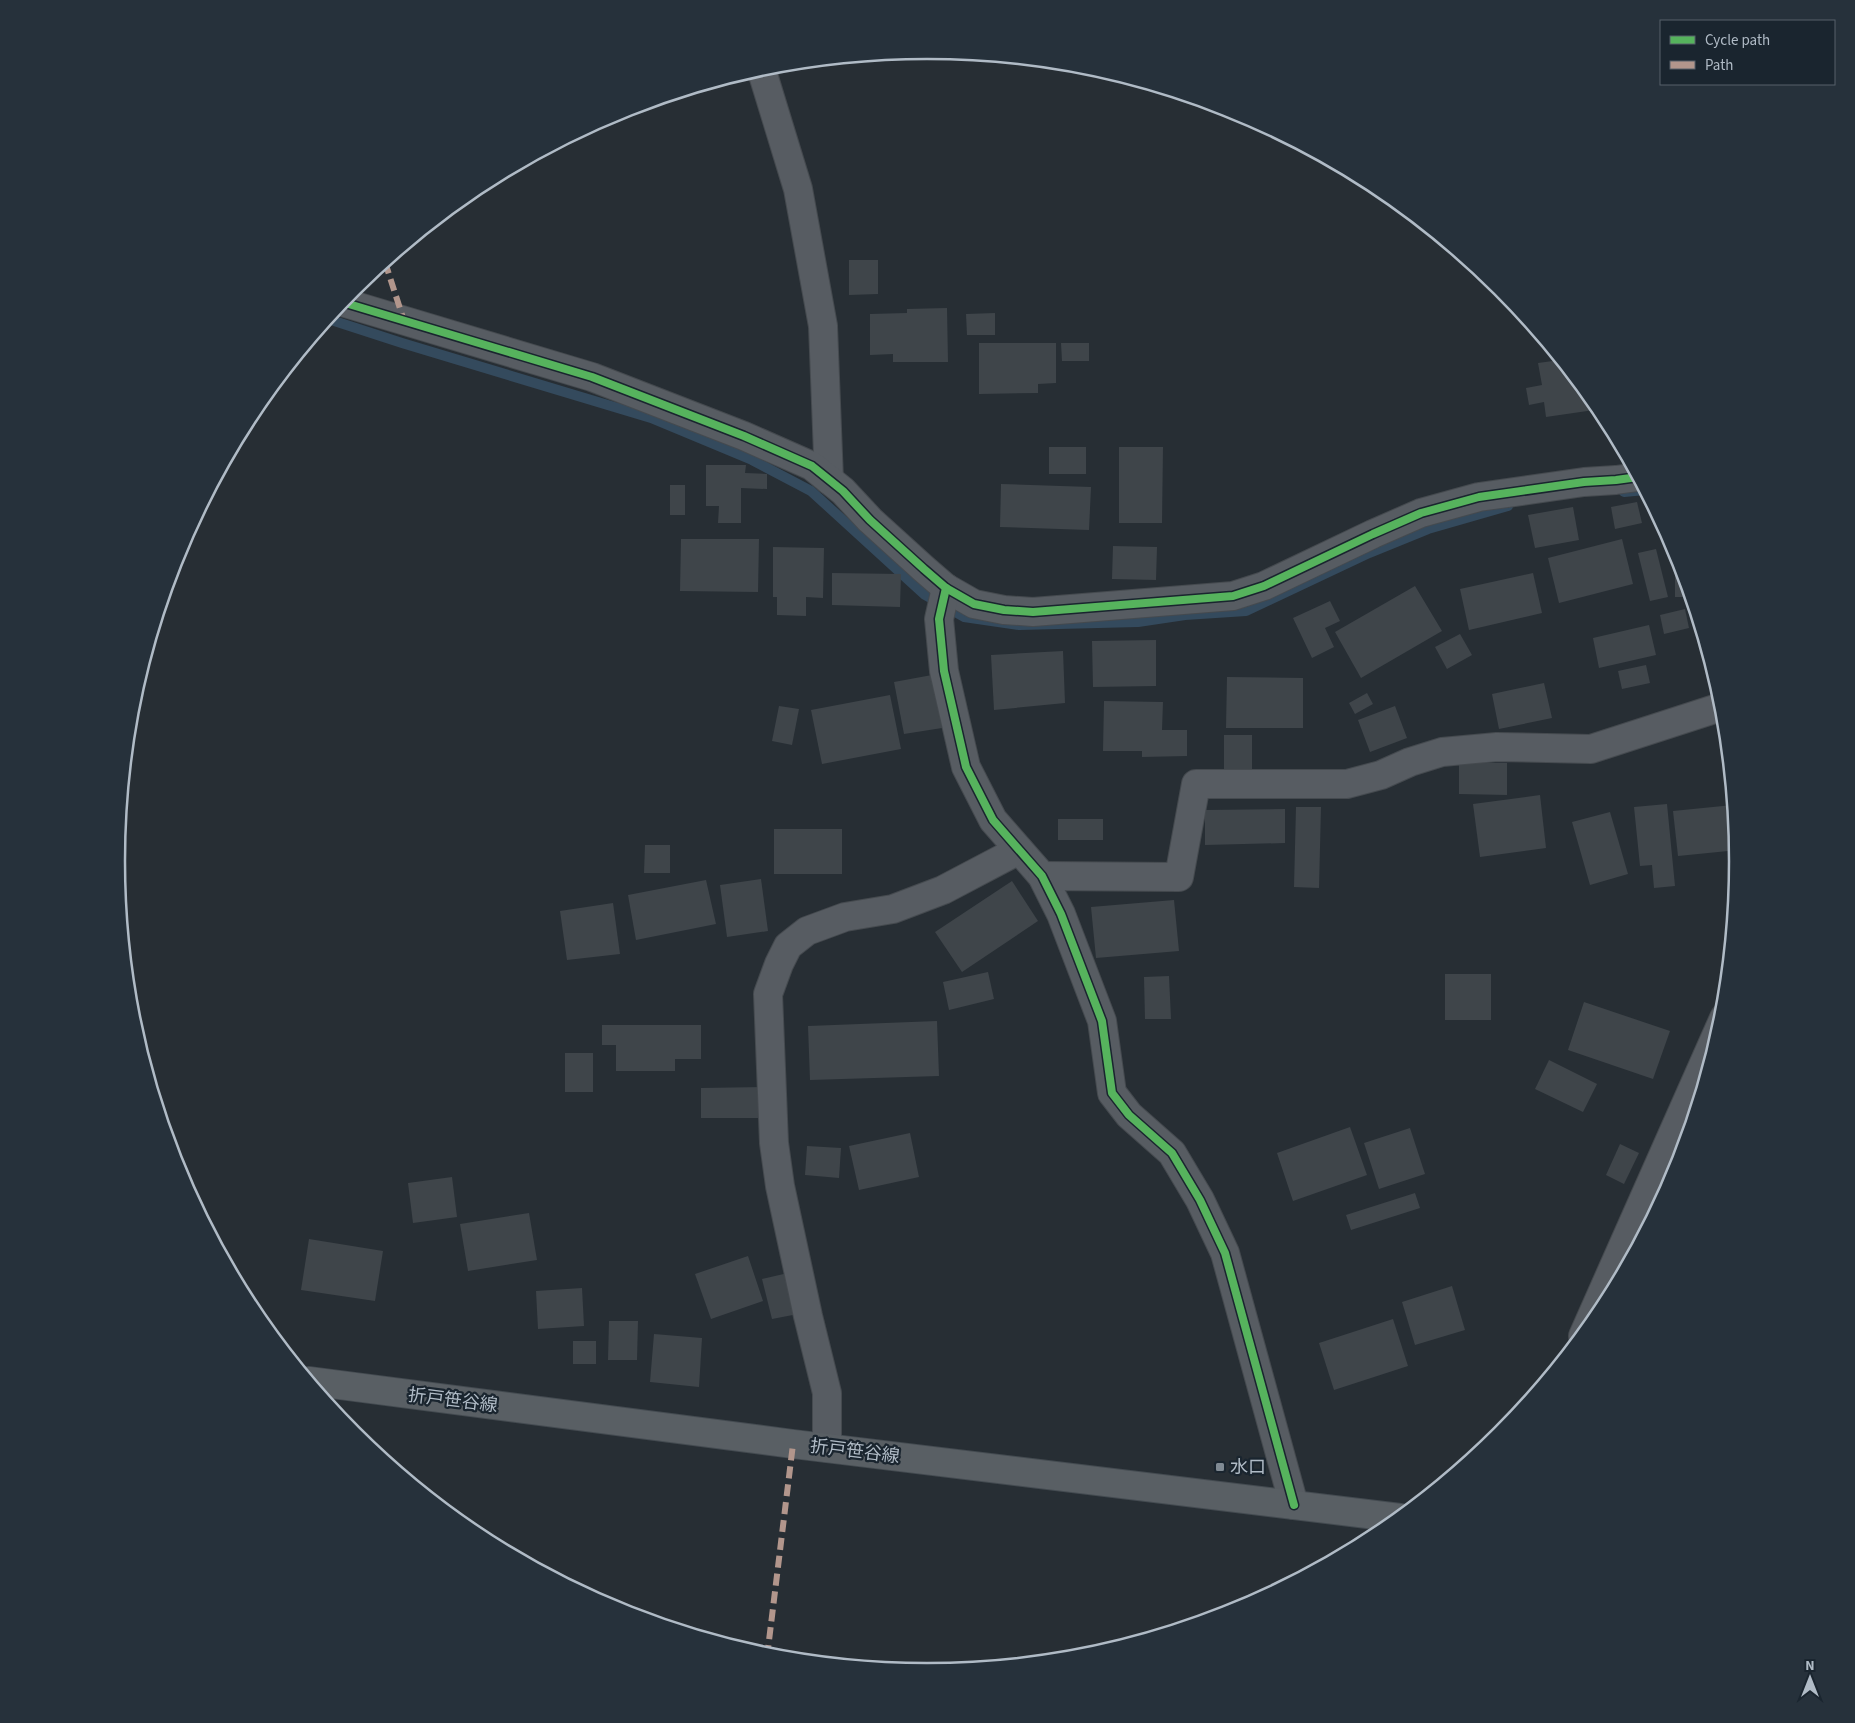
<svg xmlns="http://www.w3.org/2000/svg" width="1855" height="1723" font-family="'Source Sans 3','Noto Sans JP',sans-serif">
<style>
.lines{fill:none;stroke-linecap:round;stroke-linejoin:round}
.stream{stroke:#344a5d;stroke-width:10}
.building{fill:#3f454a}
.minor-casing{stroke:#454a4f;stroke-width:30}
.major-casing{stroke:#444b51;stroke-width:30}
.minor{stroke:#575c62;stroke-width:28}
.major{stroke:#595f64;stroke-width:28}
.quiet{stroke:#b2968c;stroke-width:6;stroke-dasharray:12 6;stroke-linecap:butt}
.cycleway-casing{stroke:#1a252f;stroke-width:11}
.cycleway{stroke:#56b35d;stroke-width:8}
.poi-dot{fill:#808a93;stroke:#1a252f;stroke-width:2}
.labels{text-anchor:middle;stroke-width:4.5;stroke-linejoin:round;paint-order:stroke}
.street-label{font-size:18px;fill:#b0bbc6;stroke:#1a252f}
.poi-label{font-size:18px;fill:#b0bbc6;stroke:#1a252f;text-anchor:start}
.rim{fill:none;stroke:#b0bbc6;stroke-width:2.5}
</style>
<rect width="100%" height="100%" fill="#272e34"/>
<g class="lines">
<g class="stream">
<path d="M328,319L402,343L651,418L752,460L811,491L925,595L964,617L1019,625L1138,622L1185,615L1246,611L1369,553L1428,529L1508,506"/>
<path d="M1624,492L1645,490"/>
</g>
</g>
<g class="building">
<path d="M849,260H878V294L849,295Z"/>
<path d="M947,308L948,362H893V354L870,355V314L907,313V309Z"/>
<path d="M995,313V335H967L966,314Z"/>
<path d="M979,343H1056V383L1038,384V393L979,394Z"/>
<path d="M1061,343H1089V361H1062Z"/>
<path d="M1560,360L1588,394L1601,409L1546,417L1544,402L1529,405L1526,388L1542,385L1538,363Z"/>
<rect x="1049" y="447" width="37" height="27"/>
<path d="M1119,447H1163L1162,523H1119Z"/>
<path d="M706,465H746L745,473L767,474V489L741,488V523H718L719,506H706Z"/>
<path d="M1001,484L1091,487L1089,530L1000,527Z"/>
<rect x="670" y="485" width="15" height="30"/>
<path d="M1637,502L1642,523L1615,529L1611,507Z"/>
<path d="M1573,507L1579,540L1535,548L1528,515Z"/>
<path d="M681,539H759L758,592L680,591Z"/>
<path d="M1622,539L1633,584L1559,603L1548,558Z"/>
<path d="M1113,546L1157,547L1156,580L1112,579Z"/>
<path d="M773,547L824,548L823,598L806,597V616L777,615V597H773Z"/>
<path d="M1656,549L1668,597L1650,601L1638,553Z"/>
<path d="M832,573L901,574L900,607L832,605Z"/>
<path d="M1533,573L1542,613L1469,630L1460,589Z"/>
<path d="M1675,573H1684L1691,597H1675Z"/>
<path d="M1415,586L1442,631L1361,678L1335,632Z"/>
<path d="M1330,601L1340,621L1325,628L1334,647L1312,658L1293,618Z"/>
<path d="M1685,609L1689,628L1664,634L1660,615Z"/>
<path d="M1649,625L1656,655L1599,668L1593,638Z"/>
<path d="M1460,634L1472,655L1447,669L1435,647Z"/>
<path d="M1156,640V686L1093,687L1092,641Z"/>
<path d="M1063,651L1065,703L994,710L991,655Z"/>
<path d="M1646,665L1650,683L1622,689L1618,671Z"/>
<path d="M932,675L942,728L904,734L894,682Z"/>
<path d="M1227,677L1303,678V728H1226Z"/>
<path d="M1544,683L1552,718L1499,729L1492,694Z"/>
<path d="M1367,693L1373,704L1355,714L1349,703Z"/>
<path d="M890,695L901,749L822,764L811,710Z"/>
<path d="M1104,701L1163,702L1162,730H1187V756L1142,757V751H1103Z"/>
<path d="M779,706L799,709L792,745L772,741Z"/>
<path d="M1395,706L1407,738L1370,752L1358,720Z"/>
<rect x="1224" y="735" width="28" height="34"/>
<path d="M1459,763H1507V795L1459,794Z"/>
<path d="M1540,795L1546,848L1480,857L1473,804Z"/>
<path d="M1667,804L1675,886L1654,888L1652,865L1640,866L1634,807Z"/>
<path d="M1733,805L1738,850L1678,856L1673,811Z"/>
<path d="M1296,807H1321L1319,888L1294,887Z"/>
<path d="M1285,809V843L1205,845V810Z"/>
<path d="M1610,812L1628,874L1590,885L1572,822Z"/>
<rect x="1058" y="819" width="45" height="21"/>
<rect x="774" y="829" width="68" height="45"/>
<path d="M645,845H670V873H644Z"/>
<path d="M761,879L768,931L727,937L720,885Z"/>
<path d="M706,880L716,924L636,940L628,895Z"/>
<path d="M1012,881L1038,921L962,972L935,932Z"/>
<path d="M1174,900L1179,951L1096,958L1091,907Z"/>
<path d="M613,903L620,954L567,960L560,911Z"/>
<path d="M988,972L994,999L949,1010L943,982Z"/>
<rect x="1445" y="974" width="46" height="46"/>
<path d="M1169,976L1171,1019H1145L1144,977Z"/>
<path d="M1584,1002L1670,1031L1653,1079L1568,1050Z"/>
<path d="M937,1021L939,1076L810,1080L808,1026Z"/>
<path d="M602,1025H701V1059H675V1071H616V1045H602Z"/>
<rect x="565" y="1053" width="28" height="39"/>
<path d="M1549,1060L1597,1084L1583,1112L1535,1089Z"/>
<path d="M764,1087V1118H701V1088Z"/>
<path d="M1350,1127L1367,1175L1293,1201L1277,1153Z"/>
<path d="M1410,1128L1425,1174L1379,1189L1364,1143Z"/>
<path d="M910,1133L919,1177L859,1190L849,1146Z"/>
<path d="M1620,1144L1639,1153L1624,1184L1606,1175Z"/>
<path d="M807,1146L841,1148L839,1178L805,1175Z"/>
<path d="M452,1177L457,1217L413,1223L408,1183Z"/>
<path d="M1415,1193L1420,1208L1351,1230L1346,1215Z"/>
<path d="M529,1213L537,1260L468,1271L460,1224Z"/>
<path d="M309,1239L383,1251L375,1301L301,1290Z"/>
<path d="M748,1256L763,1301L711,1319L695,1274Z"/>
<path d="M788,1273L798,1314L772,1319L762,1279Z"/>
<path d="M1452,1286L1465,1330L1415,1345L1402,1302Z"/>
<path d="M582,1288L584,1326L538,1329L536,1291Z"/>
<path d="M1393,1319L1408,1366L1334,1390L1319,1343Z"/>
<path d="M609,1321H638L637,1360H608Z"/>
<path d="M654,1334L702,1338L699,1387L650,1382Z"/>
<rect x="573" y="1341" width="23" height="23"/>
</g>
<g class="lines">
<defs>
<g id="minor">
<path d="M761,68L798,189L823,326L829,480"/>
<path d="M342,302L592,377L744,436L812,466L843,491L870,520L924,569L946,588L974,604L1004,610L1033,612L1233,596L1264,586L1373,534L1421,513L1479,497L1584,482L1616,480L1638,477"/>
<path d="M946,588L939,619L944,671L966,767L993,820L1042,876L1061,914L1102,1021L1112,1093L1129,1115L1172,1153L1200,1200L1225,1253L1294,1505"/>
<path d="M1042,876L1179,877L1196,784H1347L1381,775L1410,762L1442,752L1497,747L1591,749L1724,706"/>
<path d="M1583,1336L1724,1018"/>
<path d="M827,1448V1393L808,1316L780,1186L774,1143L768,994L779,964L788,946L807,931L845,917L893,909L943,890L1019,850"/>
</g>
<path id="major" d="M309,1381L793,1444L1400,1518"/>
</defs>
<use href="#minor" class="minor-casing"/>
<use href="#major" class="major-casing"/>
<use href="#minor" class="minor"/>
<use href="#major" class="major"/>
<g class="quiet">
<path d="M385,262L404,321"/>
<path d="M767,1657L793,1444"/>
</g>
<defs>
<g id="cycleway">
<path d="M342,302L592,377L744,436L812,466L843,491L870,520L924,569L946,588L974,604L1004,610L1033,612L1233,596L1264,586L1373,534L1421,513L1479,497L1584,482L1616,480L1638,477"/>
<path d="M946,588L939,619L944,671L966,767L993,820L1042,876L1061,914L1102,1021L1112,1093L1129,1115L1172,1153L1200,1200L1225,1253L1294,1505"/>
</g>
</defs>
<use href="#cycleway" class="cycleway-casing"/>
<use href="#cycleway" class="cycleway"/>
</g>
<rect class="poi-dot" x="1215" y="1462" width="10" height="10" rx="2.5"/>
<g class="labels">
<g class="street-label">
<text transform="translate(453 1400) rotate(7)" y="6">折戸笹谷線</text>
<text transform="translate(855 1451) rotate(7)" y="6">折戸笹谷線</text>
</g>
<g class="poi-label">
<text x="1230" y="1473">水口</text>
</g>
</g>
<path d="M0 0H1855V1723H0ZM125 861a802 802 0 1 1 1604 0a802 802 0 1 1-1604 0Z" fill="#26313b" fill-rule="evenodd"/>
<path class="rim" d="M125 861a802 802 0 1 1 1604 0a802 802 0 1 1-1604 0Z"/>
<rect x="1660" y="20" width="175" height="65" fill="#1a252f" stroke="#56616b"/>
<rect x="1670" y="36" width="25" height="8" fill="#56b35d" stroke="#56616b"/>
<text x="1705" y="45" font-size="15" fill="#b0bbc6">Cycle path</text>
<rect x="1670" y="61" width="25" height="8" fill="#b2968c" stroke="#56616b"/>
<text x="1705" y="70" font-size="15" fill="#b0bbc6">Path</text>
<g transform="translate(1810 1678)" stroke="#1a252f" stroke-width="4" paint-order="stroke">
<path d="M0-4L9 19L0 12L-9 19Z" fill="#b0bbc6"/>
<text y="-8" font-size="14" font-weight="bold" text-anchor="middle" fill="#b0bbc6">N</text>
</g>
</svg>
